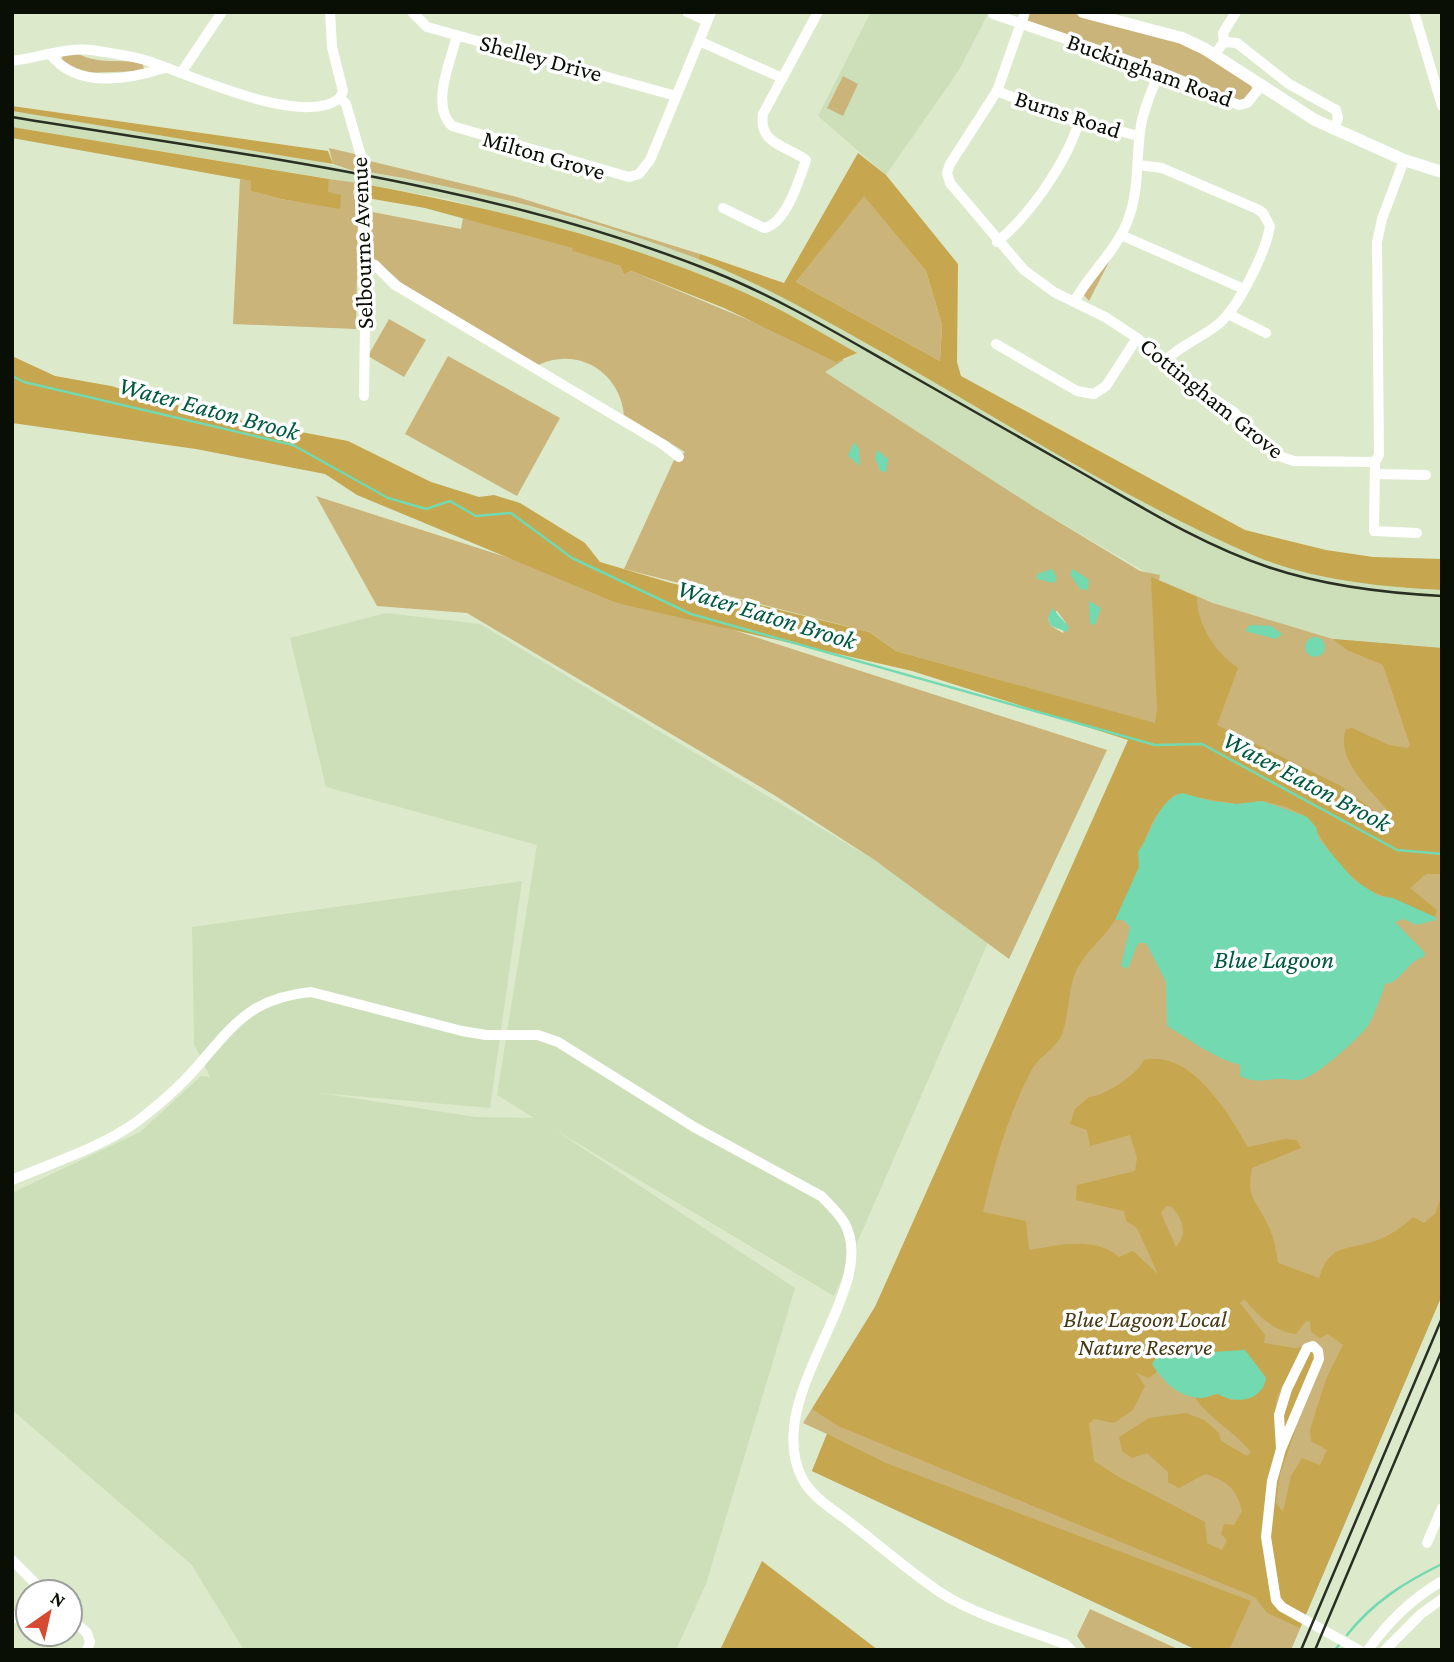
<svg xmlns="http://www.w3.org/2000/svg" width="1454" height="1662" font-family="'Crimson Pro',serif">
<style>
.built{fill:#cddfb9}
.green{fill:#cab479;fill-rule:evenodd}
.forest{fill:#c6a64e;fill-rule:evenodd}
.water{fill:#73d9b0}
.lines{fill:none;stroke-linecap:round;stroke-linejoin:round}
.stream{stroke:#73d9b0;stroke-width:2.5}
.minor{stroke:#fff;stroke-width:10}
.major{stroke:#fff;stroke-width:12}
.rail{stroke:#292f22;stroke-width:2.5}
.labels{text-anchor:middle;stroke-width:7;stroke-linejoin:round;paint-order:stroke}
.street-label{font-size:24px;fill:#0a0f05;stroke:#fff}
.park-label{font-size:24px;font-style:italic;fill:#463812;stroke:#fff}
.water-label{font-size:26px;font-style:italic;fill:#00593f;stroke:#fff}
</style>
<rect width="100%" height="100%" fill="#dceacb"/>
<g class="built">
<path d="M871,12H989L959,70L886,175L818,116Z"/>
<path d="M12,111L321,162L360,173L358,183L349,182L12,127Z"/>
<path d="M369,172L470,191L561,215L662,245L735,274L798,305L1187,525L1253,555L1326,576L1442,590V648L1333,639L1213,603L1159,580L1034,507L824,372L856,353L766,302L696,273L594,239L447,199L364,184Z"/>
<path d="M386,613L480,624L993,931L834,1296L555,1130L795,1288L706,1584L676,1650H244L191,1564L12,1410V1193L140,1132L201,1076L210,1077L194,1044L192,927L522,881L490,1108L320,1093L476,1117L534,1118L497,1095L537,845L326,787L290,638Z"/>
</g>
<g class="green">
<path d="M1029,12H1068L1181,41L1251,85L1252,90L1242,101L1237,100L1206,84L1028,21Z"/>
<path d="M79,54C97,65 123,58 143,64L144,71L83,73L61,61L63,55Z"/>
<path d="M843,76L858,84L843,116L827,108Z"/>
<path d="M329,148L359,155L360,173L333,164Z"/>
<path d="M370,161L517,197L700,254L698,259C592,219 481,191 369,172L366,174Z"/>
<path d="M240,179L252,181V191L281,199L339,208L327,192L329,179L358,183L353,192L358,214L356,329L233,324Z"/>
<path d="M864,195L926,271L942,325L940,361L796,282Z"/>
<path d="M367,211L461,229L463,218L573,248L574,251L620,266L624,275L631,271L842,359L844,360L825,372L1034,507L1140,571L1160,575L1159,580L1213,603L1333,639L1441,648L1442,634V1295L1291,1650H1197L812,1471L827,1434L803,1423L875,1307L1146,721L896,651L869,632L624,569L674,460L685,452L624,415C620,372 578,346 538,365L403,284L370,255ZM1057,611L1066,623L1063,633L1051,626L1048,618Z"/>
<path d="M1110,260L1089,301L1083,294L1089,284Z"/>
<path d="M389,319L426,340L404,377L368,356Z"/>
<path d="M448,356L560,418L517,496L405,434Z"/>
<path d="M316,496L1107,750L1009,959L876,861L774,795L467,613L377,606Z"/>
<path d="M1090,1609L1180,1650H1087L1077,1636Z"/>
</g>
<g class="forest">
<path d="M12,106L328,151L333,164L12,111Z"/>
<path d="M12,127L329,179L328,192L341,195L340,209L281,199L251,191V181L12,138Z"/>
<path d="M858,153L886,175L958,264L957,362L961,376L1245,530L1326,550L1373,557L1442,559V590C1380,587 1312,580 1255,556C1127,501 1008,424 887,355C825,320 765,285 698,259L700,254L784,283ZM864,196L926,271L942,325L940,361L796,282Z"/>
<path d="M364,184C489,207 616,238 734,288C777,306 816,330 857,353L836,362L724,308L631,271L624,275L620,266L573,251L572,248L425,208L367,198Z"/>
<path d="M12,356L55,376L111,386L207,414L348,441L431,482L479,497L494,495L520,503L585,543L600,562L671,583L869,632L896,651L1155,723L1157,709L1151,577L1197,597C1197,625 1215,652 1238,668L1217,725L1339,785L1384,818L1388,811C1371,790 1335,760 1346,729L1352,728L1389,745L1407,748L1410,745L1383,665L1347,650L1333,639L1441,648L1442,635V874H1426L1410,888L1437,910L1435,917L1366,889L1337,863L1307,817L1287,807L1262,801L1237,804L1176,794C1153,812 1143,839 1139,867C1138,870 1118,915 1115,920C1105,937 1088,949 1078,967C1067,988 1070,1012 1062,1034C1057,1048 1038,1057 1031,1071C1008,1115 994,1164 983,1212L1026,1221L1029,1250C1059,1245 1095,1236 1119,1257L1133,1251L1158,1274L1137,1228L1126,1221L1124,1211L1076,1200L1077,1185L1135,1171L1137,1158L1130,1135L1090,1146L1087,1130L1070,1124L1075,1109L1089,1097C1105,1096 1138,1074 1144,1060C1191,1049 1229,1114 1248,1147L1285,1139L1297,1140L1301,1148L1252,1168C1246,1200 1256,1199 1268,1225C1274,1237 1276,1250 1278,1263L1319,1278C1330,1243 1346,1251 1375,1241C1389,1236 1402,1228 1413,1217L1424,1223L1435,1214L1442,1195V1295L1300,1628L1267,1613L1255,1597L838,1426L812,1409L875,1307L1128,740L912,671L617,603L357,495L325,474L196,449L12,423ZM1166,1206L1172,1207C1183,1220 1188,1234 1176,1247L1161,1213ZM1244,1299C1259,1316 1273,1331 1296,1334L1306,1321L1310,1322L1311,1332L1320,1338L1328,1334L1343,1345L1326,1379L1310,1430L1311,1441L1327,1450L1320,1465L1302,1458L1291,1476L1283,1512L1276,1503L1280,1474L1296,1428L1291,1423L1324,1357L1319,1345L1294,1348L1264,1343L1265,1335L1240,1303ZM1185,1349L1222,1353L1245,1350L1266,1378L1253,1397L1231,1400L1218,1394L1201,1398L1194,1396C1209,1419 1234,1431 1251,1452L1247,1456L1221,1441L1219,1433L1204,1420L1186,1413L1149,1418L1119,1437L1122,1451L1132,1458L1147,1453L1168,1472V1482L1179,1488L1205,1474C1228,1481 1236,1488 1242,1511L1234,1525L1224,1524L1221,1534L1227,1540L1222,1550L1207,1543L1205,1522L1117,1476L1094,1461L1089,1424L1094,1419L1114,1423L1133,1410L1145,1386L1136,1373L1149,1378L1157,1372L1152,1364L1160,1353ZM1309,1355L1293,1387L1283,1419L1276,1414C1273,1389 1293,1370 1309,1355Z"/>
<path d="M827,1434L886,1463L1251,1601L1229,1650H1197L812,1471Z"/>
<path d="M762,1561L878,1650H720Z"/>
</g>
<g class="water">
<path d="M854,442L859,449L860,466L848,456Z"/>
<path d="M877,450L888,459L886,472L880,471L875,458Z"/>
<path d="M1052,569L1057,578L1054,583L1037,579V574Z"/>
<path d="M1073,569L1089,580L1088,590L1080,589L1070,574Z"/>
<path d="M1089,601L1101,608L1095,625L1090,624Z"/>
<path d="M1052,608L1069,627L1067,632L1051,626L1048,618Z"/>
<path d="M1250,625L1271,626L1282,634L1276,639L1245,631Z"/>
<circle cx="1315" cy="647" r="10"/>
<path d="M1182,793L1211,801L1237,804L1262,801L1307,817L1316,827L1319,839L1354,880L1379,896L1393,898L1435,917L1436,920L1416,925L1404,919L1395,922L1425,953L1424,957C1408,960 1401,983 1385,984C1383,991 1373,1020 1367,1027C1357,1040 1315,1078 1299,1080C1292,1081 1285,1078 1278,1079C1263,1080 1254,1083 1240,1076V1065C1213,1058 1191,1040 1167,1026L1166,982L1146,943H1139C1133,950 1133,960 1127,969L1121,966L1130,927L1123,920H1115L1139,867L1138,852C1152,833 1156,801 1182,793Z"/>
<path d="M1169,1342L1185,1349L1210,1352L1245,1350L1266,1378C1263,1401 1235,1405 1218,1394C1211,1394 1208,1398 1202,1398C1178,1398 1163,1381 1152,1364L1160,1353L1161,1347Z"/>
</g>
<g class="lines">
<g class="stream">
<path d="M12,376L24,382L293,445L388,498L426,509L450,501L476,516L511,513L572,558L691,614L1155,745L1202,744L1397,850L1442,854"/>
<path d="M1347,1635C1373,1602 1405,1582 1442,1564"/>
<path d="M1335,1650L1339,1645"/>
</g>
<g class="minor">
<path d="M330,12L332,47L343,91L340,98"/>
<path d="M412,12L427,27L676,96"/>
<path d="M687,12L707,21"/>
<path d="M1025,12L997,91L950,164L947,173L950,183L1024,270L1054,292L1105,317L1137,338L1177,375L1234,412L1276,455L1294,461L1375,462L1379,455L1377,242L1382,219L1404,160"/>
<path d="M1414,12L1442,106"/>
<path d="M993,14L1159,71L1239,105L1247,103L1260,87"/>
<path d="M457,35C451,61 430,105 452,126L629,177L639,174L650,160L711,12"/>
<path d="M699,41L782,78"/>
<path d="M1224,42L1223,33L1236,12"/>
<path d="M50,54C77,89 127,80 164,68"/>
<path d="M1214,55L1224,42L1237,43L1289,84L1336,110L1338,118L1334,130"/>
<path d="M12,61C38,58 66,47 92,50C109,53 128,55 145,60C187,73 302,129 340,98"/>
<path d="M181,73L222,12"/>
<path d="M997,91L1059,116L1139,136"/>
<path d="M340,98L346,104L363,163L360,189L366,262L364,396"/>
<path d="M1139,165L1162,168L1257,209L1263,213L1270,226C1266,252 1237,311 1216,326C1197,340 1179,346 1163,363"/>
<path d="M723,208L764,228C786,224 799,180 806,160C787,146 758,144 763,114L818,12"/>
<path d="M1121,235L1244,289"/>
<path d="M997,242C1030,215 1066,163 1079,122"/>
<path d="M366,262L375,265L395,285L664,445L679,457"/>
<path d="M1074,302C1090,272 1118,250 1129,217C1139,189 1136,162 1140,132C1142,111 1152,92 1159,71"/>
<path d="M1228,314L1266,333"/>
<path d="M996,344L1077,391L1094,394L1106,386L1137,338"/>
<path d="M1375,462L1374,531L1417,533"/>
<path d="M1377,474L1426,475"/>
<path d="M12,1180C54,1162 103,1147 139,1120C161,1103 184,1083 202,1061C237,1020 254,998 311,992L462,1031L486,1035H538L558,1042L694,1127L821,1196C830,1205 839,1213 845,1224C880,1290 761,1396 802,1478C812,1498 836,1511 853,1525C883,1548 913,1575 946,1596C981,1617 1026,1629 1065,1644L1071,1650"/>
<path d="M1281,1449L1279,1415L1287,1389L1307,1348L1313,1346L1318,1351L1319,1359L1281,1449L1272,1481L1266,1537L1276,1600L1282,1607L1359,1650"/>
<path d="M1427,1543L1442,1508"/>
<path d="M12,1560L44,1592"/>
<path d="M70,1617L87,1633L90,1642L87,1650"/>
<path d="M12,1619L28,1608"/>
<path d="M1368,1650C1388,1622 1411,1599 1442,1581"/>
<path d="M1385,1650L1421,1614L1442,1599"/>
</g>
<path class="major" d="M1083,12L1182,38L1205,49L1315,120L1404,160L1442,172"/>
<g class="rail">
<path d="M12,117C248,156 491,183 714,272C776,297 833,331 891,364C958,402 1024,440 1091,478C1148,511 1205,546 1268,567C1324,586 1383,593 1442,596"/>
<path d="M1301,1650L1442,1318"/>
<path d="M1315,1650L1442,1350"/>
</g>
</g>
<g class="labels">
<g class="street-label">
<text transform="translate(541 58) rotate(15)" y="8">Shelley Drive</text>
<text transform="translate(1150 70) rotate(20)" y="8">Buckingham Road</text>
<text transform="translate(1068 114) rotate(18)" y="8">Burns Road</text>
<text transform="translate(544 155) rotate(16)" y="8">Milton Grove</text>
<text transform="translate(362 243) rotate(-92)" y="8">Selbourne Avenue</text>
<text transform="translate(1212 398) rotate(39)" y="8">Cottingham Grove</text>
</g>
<g class="park-label">
<text x="1145" y="1327">Blue Lagoon Local<tspan x="1145" dy="28">Nature Reserve</tspan></text>
</g>
<g class="water-label">
<text transform="translate(209 408) rotate(15)" y="9">Water Eaton Brook</text>
<text transform="translate(767 614) rotate(17)" y="9">Water Eaton Brook</text>
<text transform="translate(1307 781) rotate(28)" y="9">Water Eaton Brook</text>
<text x="1274" y="968">Blue Lagoon</text>
</g>
</g>
<rect width="1454" height="1662" fill="none" stroke="#0a0f05" stroke-width="28"/>
<g transform="translate(49 1613) rotate(34)"><circle r="33" fill="#ffffff" stroke="#9d9f9b" stroke-width="2"/>
<path d="M0-5L12 26L0 18L-12 26Z" fill="#d54a30"/>
<text y="-10" font-size="19" font-weight="bold" text-anchor="middle" fill="#0a0f05">N</text>
</g>
</svg>
